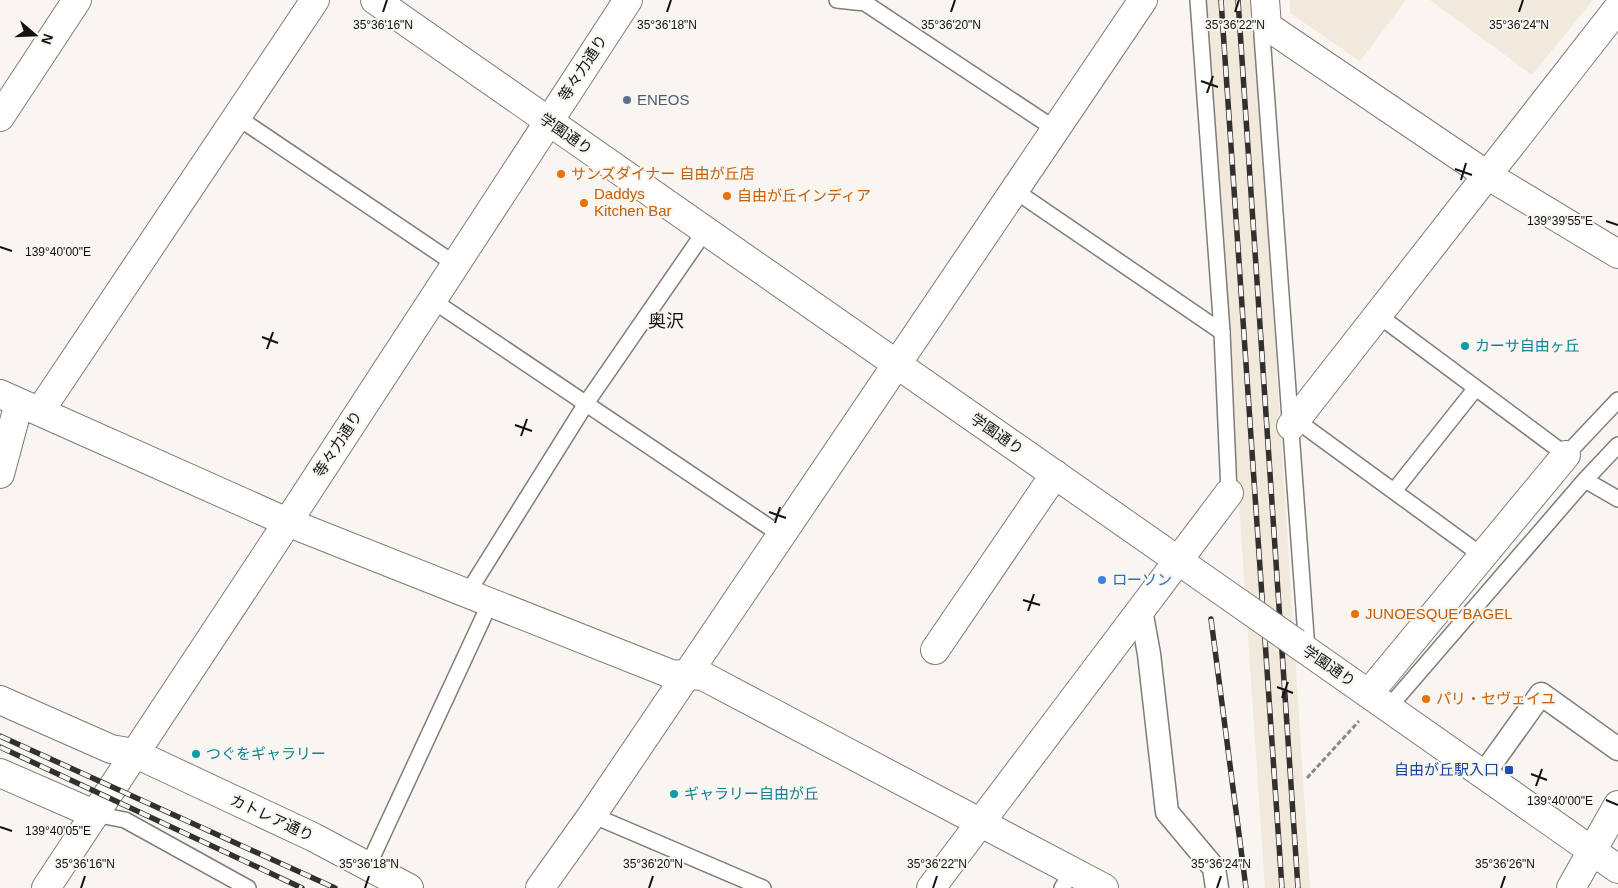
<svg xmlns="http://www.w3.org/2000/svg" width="1618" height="888" font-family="Helvetica,'Noto Sans JP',sans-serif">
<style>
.built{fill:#f0e9dc}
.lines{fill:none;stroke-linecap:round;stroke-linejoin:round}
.service-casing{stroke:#807d78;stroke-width:18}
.pedestrian-casing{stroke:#807d78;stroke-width:25}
.minor-casing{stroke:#807d78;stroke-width:30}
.tertiary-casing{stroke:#807d78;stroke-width:30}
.path{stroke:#8b8985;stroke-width:3;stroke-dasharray:5 2.5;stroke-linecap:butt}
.service{stroke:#fff;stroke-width:15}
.pedestrian{stroke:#fff;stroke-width:22}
.minor{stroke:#fff;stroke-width:28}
.tertiary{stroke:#fff;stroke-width:28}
.rail-casing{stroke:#31302e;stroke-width:5.5}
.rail{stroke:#f9f6f1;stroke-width:4;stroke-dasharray:11;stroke-linecap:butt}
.tertiary-bridge-casing{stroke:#807d78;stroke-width:30;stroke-linecap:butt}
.tertiary-bridge{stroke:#fff;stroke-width:28}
.ticks{fill:none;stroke:#12110f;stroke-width:2}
.service-dot{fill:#5c6f8a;stroke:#f9f6f1;stroke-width:2}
.food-dot{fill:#e8710a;stroke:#f9f6f1;stroke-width:2}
.culture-dot{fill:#0f9aa8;stroke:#f9f6f1;stroke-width:2}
.shop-dot{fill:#3f7fe0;stroke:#f9f6f1;stroke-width:2}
.transit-dot{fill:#1a4fb4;stroke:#f9f6f1;stroke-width:2}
.labels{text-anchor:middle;stroke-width:4;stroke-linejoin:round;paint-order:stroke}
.street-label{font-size:15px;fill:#12110f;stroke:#f9f6f1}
.service-label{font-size:15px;fill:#4e5e75;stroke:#f9f6f1;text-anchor:start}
.food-label{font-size:15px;fill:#c56008;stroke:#f9f6f1;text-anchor:start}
.culture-label{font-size:15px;fill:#0d838f;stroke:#f9f6f1;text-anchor:start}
.shop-label{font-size:15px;fill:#366cbe;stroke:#f9f6f1;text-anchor:start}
.transit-label{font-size:15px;fill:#164399;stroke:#f9f6f1;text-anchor:end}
.quarter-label{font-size:18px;fill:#12110f;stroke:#f9f6f1}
.ticks-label{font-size:12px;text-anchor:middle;fill:#12110f;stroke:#f9f6f1;stroke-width:4;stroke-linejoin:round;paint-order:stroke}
</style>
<rect width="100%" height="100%" fill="#f9f6f1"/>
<g class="built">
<path d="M1205,0H1253L1310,888H1265Z"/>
<path d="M1290,0H1406L1360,61L1290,13Z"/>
<path d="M1430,0H1593L1532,75Z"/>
</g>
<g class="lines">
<defs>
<g id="service">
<path d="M837,0L865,3L1055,129"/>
<path d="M1198,0L1222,332L1229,493"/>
<path d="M1267,26L1262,35L1307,650"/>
<path d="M237,117L455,264"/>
<path d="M1014,190L1222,332"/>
<path d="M432,300L781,535"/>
<path d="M1378,315L1566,455L1618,400"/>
<path d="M1296,420L1484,557"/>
<path d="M1585,480L1618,499"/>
<path d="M1394,491L1476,388"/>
<path d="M467,594L587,402L705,231"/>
<path d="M1389,707L1585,480L1618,445"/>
<path d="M94,814L125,820L248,888"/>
<path d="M592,815L763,888"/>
<path d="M368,866L490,603"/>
<path d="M1062,888L1072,872"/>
</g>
<g id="pedestrian">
<path d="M1141,610L1149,654L1167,812L1214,868L1217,888"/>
<path d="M1483,775L1541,694L1618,749"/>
</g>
<g id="minor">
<path d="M1265,0L1267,26L1487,175L1618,254"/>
<path d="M0,117L77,0"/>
<path d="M0,394L287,522L671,674L703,676L1104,888"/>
<path d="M40,411L315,0"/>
<path d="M1291,426L1618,8"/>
<path d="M0,474L19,403"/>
<path d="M935,650L1055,474"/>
<path d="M1369,693L1566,455"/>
<path d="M0,700L111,749L134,753L313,837L409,888"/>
<path d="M0,773L94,814"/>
<path d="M540,888L592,815L1143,0"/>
<path d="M931,888L1229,493"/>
<path d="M1571,888L1618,805"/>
</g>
<g id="tertiary">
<path d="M375,0L1239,603"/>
<path d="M1296,643L1618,869"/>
<path d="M46,888L272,546L628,0"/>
</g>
</defs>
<use href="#service" class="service-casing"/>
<use href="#pedestrian" class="pedestrian-casing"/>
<use href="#minor" class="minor-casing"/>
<use href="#tertiary" class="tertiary-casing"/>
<path class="path" d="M1307,778L1359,721"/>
<use href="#service" class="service"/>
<use href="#pedestrian" class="pedestrian"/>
<use href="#minor" class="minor"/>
<use href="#tertiary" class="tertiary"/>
<defs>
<g id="rail">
<path d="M1221,0L1282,888"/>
<path d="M1238,0L1298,888"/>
<path d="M1211,619L1246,888"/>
<path d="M0,736L335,888"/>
<path d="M0,747L302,888"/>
</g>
</defs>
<use href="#rail" class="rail-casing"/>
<use href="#rail" class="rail"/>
<defs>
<path id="tertiary-bridge" d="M1239,603L1296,643"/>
</defs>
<use href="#tertiary-bridge" class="tertiary-bridge-casing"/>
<use href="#tertiary-bridge" class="tertiary-bridge"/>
</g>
<path class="ticks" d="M383,12L387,0M667,12L671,0M951,12L955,0M1235,12L1239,0M1519,12L1523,0M1201,81L1218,87M1207,93L1213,76M1455,169L1472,175M1461,180L1466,163M1606,221L1618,225M0,247L12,251M262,337L278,343M267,349L273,332M515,425L532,431M521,436L527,419M769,512L786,518M775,523L780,507M1023,600L1040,605M1028,611L1034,594M1277,687L1293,693M1282,698L1288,682M1531,774L1547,780M1536,786L1542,769M1606,800L1618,805M0,827L12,831M81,888L85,876M365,888L369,876M649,888L653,876M933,888L937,876M1217,888L1221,876M1501,888L1505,876"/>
<circle class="service-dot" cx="627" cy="100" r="5"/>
<g class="food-dot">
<circle cx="561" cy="174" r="5"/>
<circle cx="727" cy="196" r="5"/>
<circle cx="584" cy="203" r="5"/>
<circle cx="1355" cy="614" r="5"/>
<circle cx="1426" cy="699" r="5"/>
</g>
<g class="culture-dot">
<circle cx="1465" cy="346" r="5"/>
<circle cx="196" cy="754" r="5"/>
<circle cx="674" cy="794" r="5"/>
</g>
<circle class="shop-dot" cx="1102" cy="580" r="5"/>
<rect class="transit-dot" x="1504" y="765" width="10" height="10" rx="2.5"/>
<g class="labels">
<g class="street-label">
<text transform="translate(583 68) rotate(-57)" y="5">等々力通り</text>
<text transform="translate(566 134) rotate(35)" y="5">学園通り</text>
<text transform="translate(997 434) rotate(35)" y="5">学園通り</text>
<text transform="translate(338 444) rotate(-57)" y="5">等々力通り</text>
<text transform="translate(1329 666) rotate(35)" y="5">学園通り</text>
<text transform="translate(272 818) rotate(25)" y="5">カトレア通り</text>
</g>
<g class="service-label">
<text x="637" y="105">ENEOS</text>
</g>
<g class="food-label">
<text x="571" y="179">サンズダイナー 自由が丘店</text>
<text x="594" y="199">Daddys<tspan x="594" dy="17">Kitchen Bar</tspan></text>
<text x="737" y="201">自由が丘インディア</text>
<text x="1365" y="619">JUNOESQUE BAGEL</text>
<text x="1436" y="704">パリ・セヴェイユ</text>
</g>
<g class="culture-label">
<text x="1475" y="351">カーサ自由ヶ丘</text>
<text x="206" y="759">つぐをギャラリー</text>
<text x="684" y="799">ギャラリー自由が丘</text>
</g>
<g class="shop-label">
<text x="1112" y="585">ローソン</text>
</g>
<g class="transit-label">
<text x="1499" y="775">自由が丘駅入口</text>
</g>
<g class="quarter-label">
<text x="666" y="327">奥沢</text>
</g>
</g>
<g class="ticks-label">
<text x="383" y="29">35°36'16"N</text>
<text x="667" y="29">35°36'18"N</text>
<text x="951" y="29">35°36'20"N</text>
<text x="1235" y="29">35°36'22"N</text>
<text x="1519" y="29">35°36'24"N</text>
<text x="1560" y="225">139°39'55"E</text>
<text x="58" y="256">139°40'00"E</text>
<text x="1560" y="805">139°40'00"E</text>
<text x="58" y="835">139°40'05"E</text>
<text x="85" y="868">35°36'16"N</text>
<text x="369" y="868">35°36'18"N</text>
<text x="653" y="868">35°36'20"N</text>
<text x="937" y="868">35°36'22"N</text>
<text x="1221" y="868">35°36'24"N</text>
<text x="1505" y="868">35°36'26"N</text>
</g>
<g transform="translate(35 35) rotate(109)" stroke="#f9f6f1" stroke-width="4" paint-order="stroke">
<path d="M0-4L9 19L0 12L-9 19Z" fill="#12110f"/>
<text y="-8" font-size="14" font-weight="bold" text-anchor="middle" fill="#12110f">N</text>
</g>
</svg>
